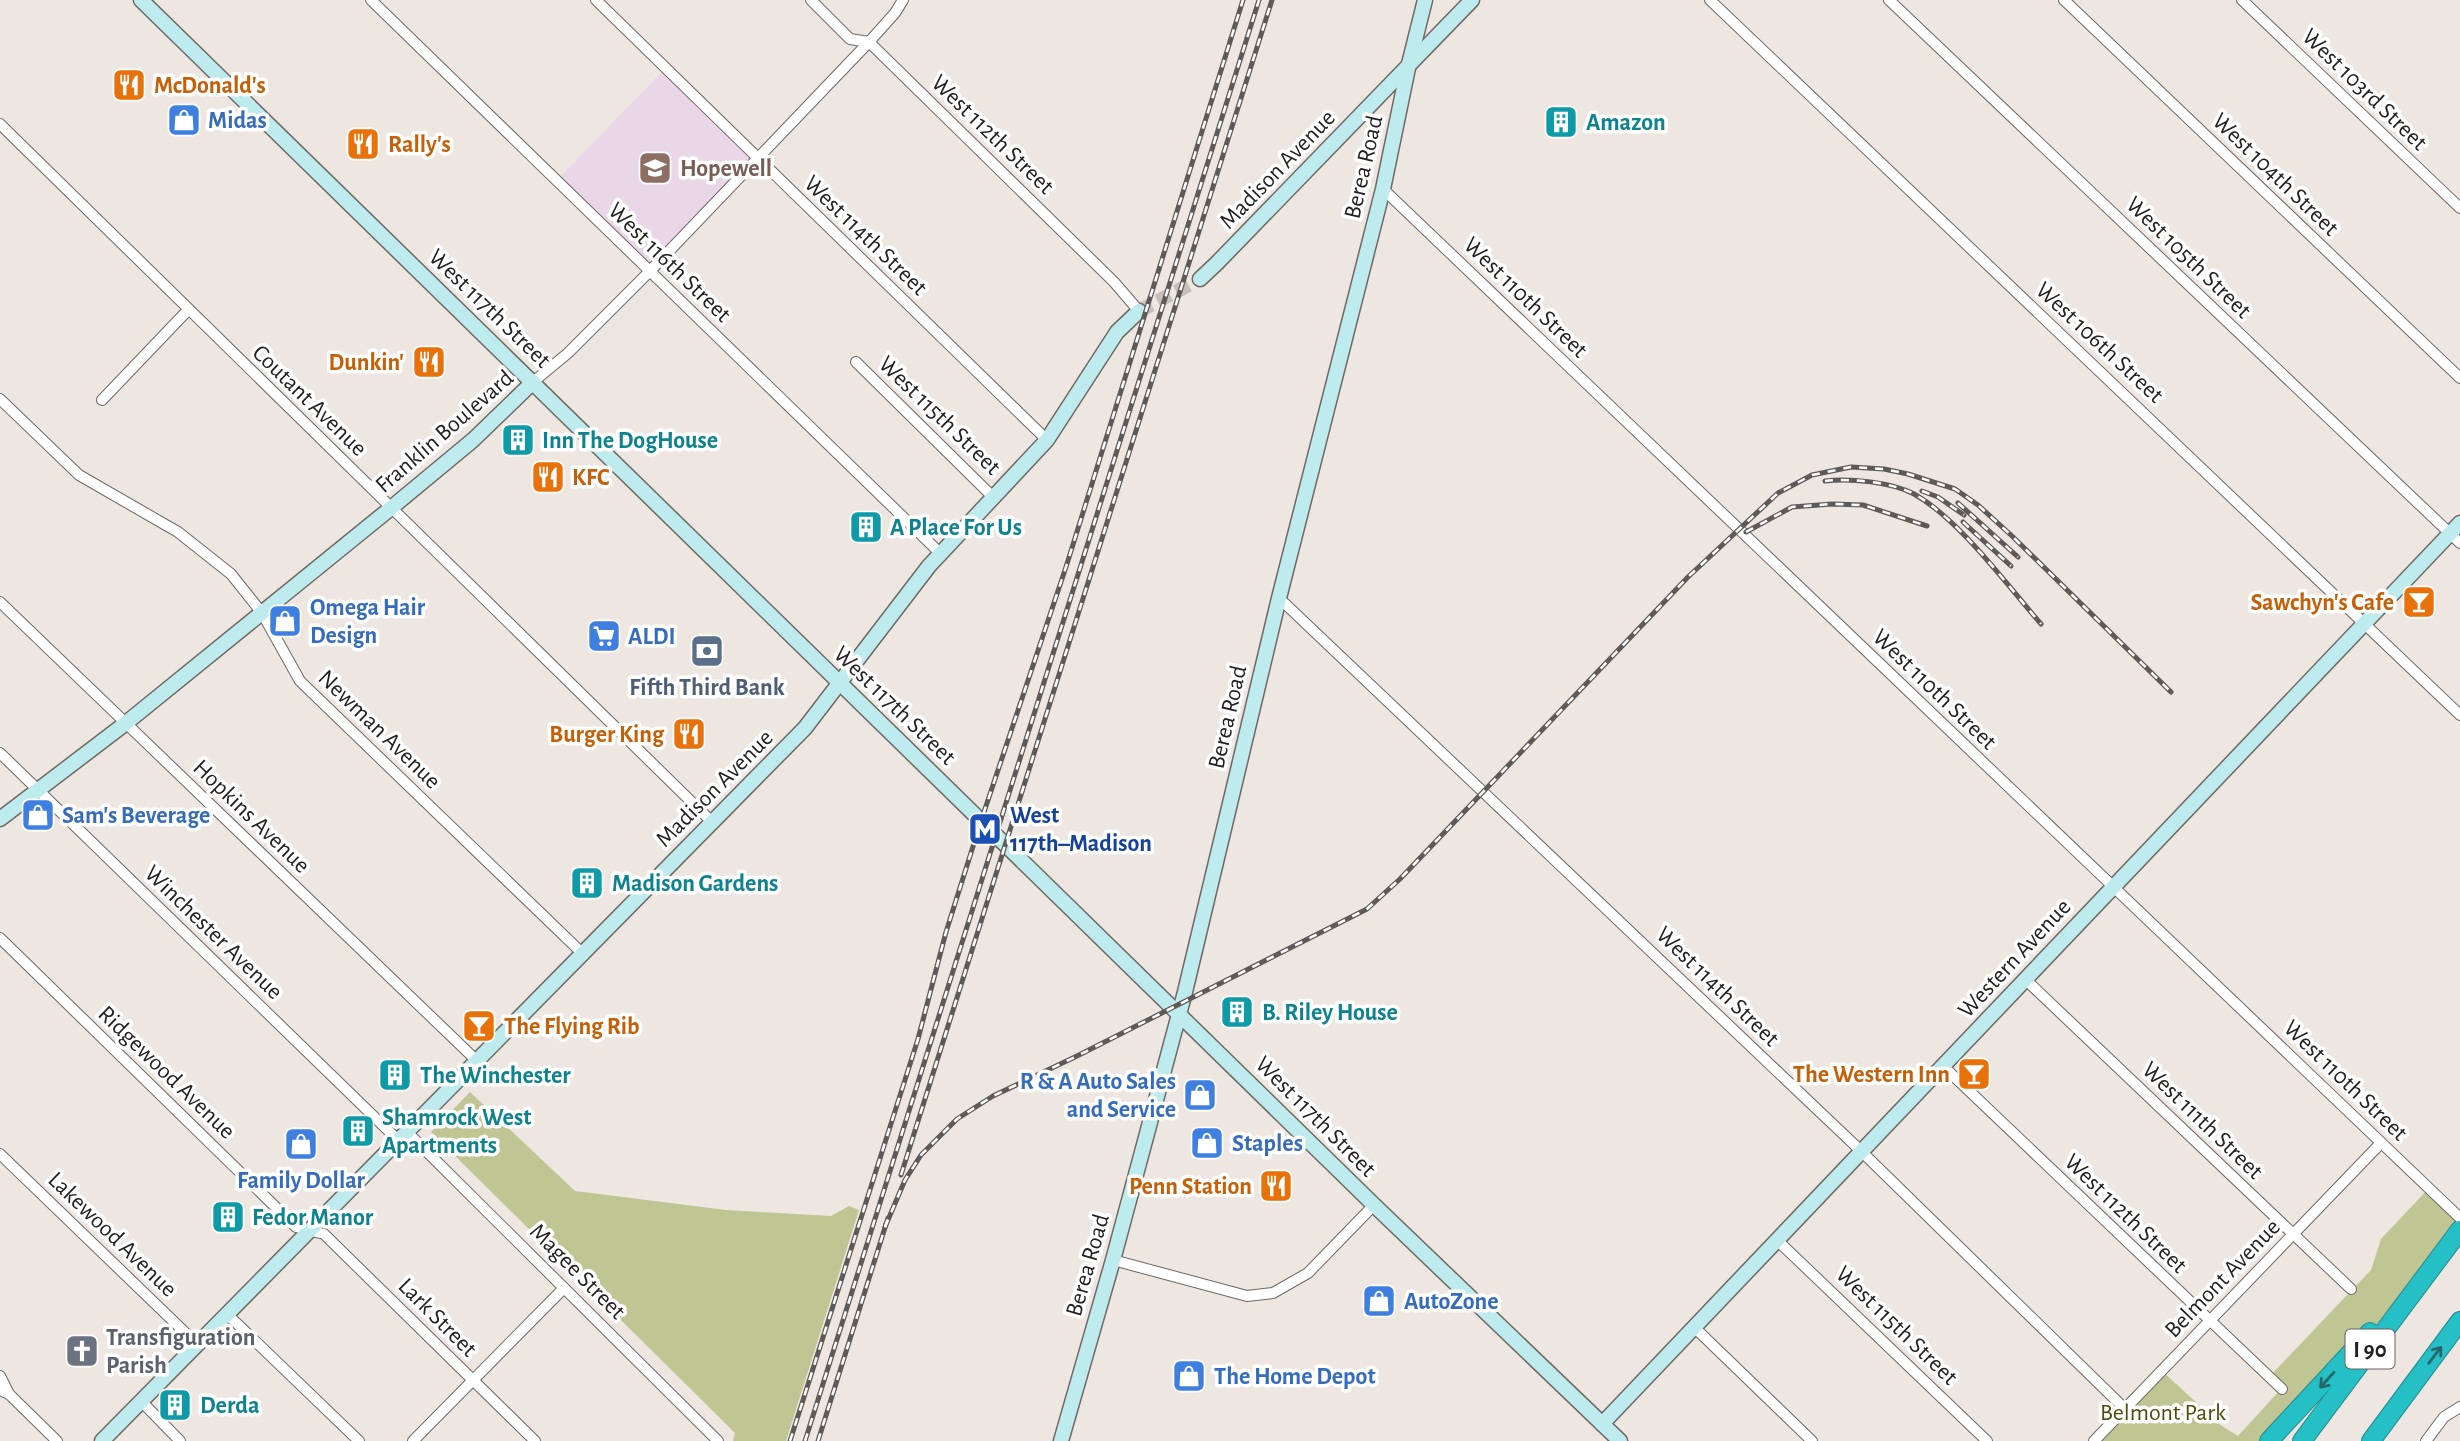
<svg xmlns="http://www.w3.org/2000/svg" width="2460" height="1441" font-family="'Alegreya Sans',sans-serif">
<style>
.education{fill:#e9d7e8}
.green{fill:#c0c594}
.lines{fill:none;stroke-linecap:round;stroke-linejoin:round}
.secondary-tunnel{stroke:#c5bfba;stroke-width:14;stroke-dasharray:14 7;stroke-linecap:butt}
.street-casing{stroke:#6f6865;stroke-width:12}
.secondary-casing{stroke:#6f6865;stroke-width:17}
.highway-casing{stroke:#25888c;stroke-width:20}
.street{stroke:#fff;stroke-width:10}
.secondary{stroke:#beecee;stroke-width:14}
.highway{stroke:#25bfc6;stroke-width:18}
.rail-casing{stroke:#5e5a58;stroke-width:5}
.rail{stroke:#fff;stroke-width:2.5;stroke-dasharray:8;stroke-linecap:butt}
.oneway{stroke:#24686b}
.labels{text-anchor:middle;stroke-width:7;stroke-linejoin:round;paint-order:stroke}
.shield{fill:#fff;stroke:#666463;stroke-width:2}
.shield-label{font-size:23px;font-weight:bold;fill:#242120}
.food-label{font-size:24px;font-weight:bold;fill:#c56008;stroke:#fff;text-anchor:end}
.street-label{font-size:24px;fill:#242120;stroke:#fff}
.shop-label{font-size:24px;font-weight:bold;fill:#366cbe;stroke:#fff;text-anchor:start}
.culture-label{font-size:24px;font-weight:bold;fill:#0d838f;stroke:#fff;text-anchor:start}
.education-label{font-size:24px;font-weight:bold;fill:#785e54;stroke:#fff;text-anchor:start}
.service-label{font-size:24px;font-weight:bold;fill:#4e5e75;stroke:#fff}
.transit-label{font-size:24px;font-weight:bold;fill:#164399;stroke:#fff;text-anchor:start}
.worship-label{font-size:24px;font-weight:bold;fill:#5b616d;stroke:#fff;text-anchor:start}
.park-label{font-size:24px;fill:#4a4e0a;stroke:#fff}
</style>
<rect width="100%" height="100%" fill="#ede6e1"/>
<path class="education" d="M666,68L757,158L649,272L556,181Z"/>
<g class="green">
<path d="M470,1092L575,1191L726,1210L831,1216L849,1206L859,1210L786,1441H733L735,1433L431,1132Z"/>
<path d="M2429,1188L2460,1218L2439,1257L2269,1441H2094L2162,1371L2222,1426L2238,1436L2281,1389L2269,1377L2371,1270L2381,1239Z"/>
</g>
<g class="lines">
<path class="secondary-tunnel" d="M1139,311L1200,279"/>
<defs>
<g id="street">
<path d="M371,0L941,554"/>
<path d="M596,0L1047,440"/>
<path d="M811,0L850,39L869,42L1114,282L1139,311"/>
<path d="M1710,0L2460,715"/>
<path d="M1889,0L2460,543"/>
<path d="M2064,0L2460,378"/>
<path d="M2242,0L2460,208"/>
<path d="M0,124L712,822"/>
<path d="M1383,189L2460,1218"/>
<path d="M856,362L994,498"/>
<path d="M533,382L568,353L649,272L869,42L895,13L903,0"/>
<path d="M0,399L79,475L178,532L231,574L262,613L300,681L582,953"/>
<path d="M102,400L188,310"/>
<path d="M1279,598L1861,1151L2125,1409"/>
<path d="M0,602L476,1060"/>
<path d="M0,753L399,1141"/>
<path d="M0,938L296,1227L324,1234L535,1441"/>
<path d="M2026,980L2351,1289"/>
<path d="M1943,1066L2282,1389"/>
<path d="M407,1132L718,1441"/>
<path d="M0,1154L197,1344"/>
<path d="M1777,1240L1987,1441"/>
<path d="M1113,1260L1247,1296L1273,1293L1308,1273L1374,1205"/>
<path d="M227,1314L359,1441"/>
<path d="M1694,1327L1812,1441"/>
<path d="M0,1376L9,1394"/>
<path d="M0,1390L9,1394L57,1441"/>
<path d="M142,1402L180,1441"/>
<path d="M413,1441L564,1288"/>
<path d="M2094,1441L2381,1143"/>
<path d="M2426,1441L2444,1417L2460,1407"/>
</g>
<g id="secondary">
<path d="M141,0L1374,1205L1620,1441"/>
<path d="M1200,279L1217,263L1472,0"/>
<path d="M0,819L126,723L391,508L473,440L533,382"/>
<path d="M1602,1424L2460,523"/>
<path d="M102,1441L805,728L929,566L1047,440L1117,332L1139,311"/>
<path d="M1061,1441L1113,1260L1185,992L1279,598L1383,189L1408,68L1425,0"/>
</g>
<g id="highway">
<path d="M2269,1441L2370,1332"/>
<path d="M2302,1441L2460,1230"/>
<path d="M2371,1441L2460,1321"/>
</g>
</defs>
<use href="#street" class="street-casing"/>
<use href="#secondary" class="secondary-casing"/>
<use href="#highway" class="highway-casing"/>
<use href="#street" class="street"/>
<use href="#secondary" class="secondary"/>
<use href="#highway" class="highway"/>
<defs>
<g id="rail">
<path d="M1825,481C1849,478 1892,482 1914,494C1959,519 2007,585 2041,624"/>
<path d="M1922,491L1938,497L1964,515"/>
<path d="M1958,503L2018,557"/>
<path d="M1963,522L2011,566"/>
<path d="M1746,532L1792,507L1832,504L1863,505L1927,526"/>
<path d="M901,1175L1272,0"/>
<path d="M885,1227L905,1180L921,1155L957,1119L993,1096L1075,1057L1367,909L1400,879L1688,577L1778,493L1812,475L1851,467L1884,469L1908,474L1955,489L1978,505L2012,536L2171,692"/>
<path d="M790,1441L918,1039L946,932L982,818L1066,567L1243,0"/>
<path d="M805,1441L1259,0"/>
<path d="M818,1441L888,1218"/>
</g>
</defs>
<use href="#rail" class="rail-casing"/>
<use href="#rail" class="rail"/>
</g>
<defs><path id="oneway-shaft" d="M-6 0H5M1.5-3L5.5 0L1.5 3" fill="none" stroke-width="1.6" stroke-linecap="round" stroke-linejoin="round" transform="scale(1.75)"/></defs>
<g class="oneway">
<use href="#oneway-shaft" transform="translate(2435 1355) rotate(-53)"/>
<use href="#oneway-shaft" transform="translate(2327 1380) rotate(132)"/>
</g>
<defs>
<symbol id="restaurant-square" viewBox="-11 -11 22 22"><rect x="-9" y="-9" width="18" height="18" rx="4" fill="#e8710a" stroke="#fff"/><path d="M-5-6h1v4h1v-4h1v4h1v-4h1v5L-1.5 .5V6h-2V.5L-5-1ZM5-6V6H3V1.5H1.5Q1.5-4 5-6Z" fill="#fff"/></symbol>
<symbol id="shop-square" viewBox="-11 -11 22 22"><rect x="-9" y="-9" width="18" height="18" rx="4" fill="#3f7fe0" stroke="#fff"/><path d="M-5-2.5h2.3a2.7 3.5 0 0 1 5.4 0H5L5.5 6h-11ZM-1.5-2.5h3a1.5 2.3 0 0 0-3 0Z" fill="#fff"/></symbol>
<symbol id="building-square" viewBox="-11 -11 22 22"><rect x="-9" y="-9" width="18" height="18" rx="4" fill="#0f9aa8" stroke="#fff"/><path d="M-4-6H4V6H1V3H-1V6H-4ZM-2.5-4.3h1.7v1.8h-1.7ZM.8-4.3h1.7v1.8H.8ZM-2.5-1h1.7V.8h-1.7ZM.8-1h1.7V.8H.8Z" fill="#fff"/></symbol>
<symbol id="school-square" viewBox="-11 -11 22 22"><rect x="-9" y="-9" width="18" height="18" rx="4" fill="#8d6e63" stroke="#fff"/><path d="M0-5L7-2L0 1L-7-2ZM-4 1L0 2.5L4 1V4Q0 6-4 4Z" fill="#fff"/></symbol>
<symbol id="bar-square" viewBox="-11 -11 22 22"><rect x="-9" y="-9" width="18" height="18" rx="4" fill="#e8710a" stroke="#fff"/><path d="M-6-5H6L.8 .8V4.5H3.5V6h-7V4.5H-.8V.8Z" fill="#fff"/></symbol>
<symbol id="supermarket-square" viewBox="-11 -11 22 22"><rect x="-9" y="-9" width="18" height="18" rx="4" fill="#3f7fe0" stroke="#fff"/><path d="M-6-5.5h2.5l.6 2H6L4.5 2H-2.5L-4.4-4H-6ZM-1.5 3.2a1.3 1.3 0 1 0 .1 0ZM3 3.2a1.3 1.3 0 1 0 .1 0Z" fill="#fff"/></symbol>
<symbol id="bank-square" viewBox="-11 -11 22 22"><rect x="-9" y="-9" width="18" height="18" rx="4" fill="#5c6f8a" stroke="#fff"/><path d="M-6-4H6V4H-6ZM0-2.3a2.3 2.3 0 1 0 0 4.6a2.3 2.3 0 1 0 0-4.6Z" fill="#fff"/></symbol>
<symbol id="metro-square" viewBox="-11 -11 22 22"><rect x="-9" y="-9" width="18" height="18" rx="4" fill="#1a4fb4" stroke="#fff"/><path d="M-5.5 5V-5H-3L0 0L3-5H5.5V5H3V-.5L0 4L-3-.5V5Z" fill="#fff"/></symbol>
<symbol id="church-square" viewBox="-11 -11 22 22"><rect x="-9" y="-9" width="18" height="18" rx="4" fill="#6b7280" stroke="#fff"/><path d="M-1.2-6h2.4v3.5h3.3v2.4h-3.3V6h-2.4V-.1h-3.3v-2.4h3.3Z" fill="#fff"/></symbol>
</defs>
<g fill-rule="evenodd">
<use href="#restaurant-square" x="110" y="66" width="38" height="38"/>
<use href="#shop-square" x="165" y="101" width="38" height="38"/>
<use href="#building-square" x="1542" y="103" width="38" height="38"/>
<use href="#restaurant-square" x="344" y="125" width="38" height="38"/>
<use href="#school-square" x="636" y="149" width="38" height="38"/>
<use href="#restaurant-square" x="410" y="343" width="38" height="38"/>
<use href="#building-square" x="499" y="421" width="38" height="38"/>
<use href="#restaurant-square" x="529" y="458" width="38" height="38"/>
<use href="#building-square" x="847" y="508" width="38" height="38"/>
<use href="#bar-square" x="2400" y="583" width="38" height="38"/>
<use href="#shop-square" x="266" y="602" width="38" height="38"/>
<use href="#supermarket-square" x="585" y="617" width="38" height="38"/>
<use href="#bank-square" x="688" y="632" width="38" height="38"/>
<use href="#restaurant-square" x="670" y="715" width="38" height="38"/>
<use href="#shop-square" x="19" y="796" width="38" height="38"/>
<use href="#metro-square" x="966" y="810" width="38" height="38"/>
<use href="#building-square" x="568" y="864" width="38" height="38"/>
<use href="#building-square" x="1218" y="993" width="38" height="38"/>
<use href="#bar-square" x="460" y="1007" width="38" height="38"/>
<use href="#bar-square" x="1955" y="1055" width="38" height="38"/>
<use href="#building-square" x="376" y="1056" width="38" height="38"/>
<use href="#shop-square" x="1181" y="1076" width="38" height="38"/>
<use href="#building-square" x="339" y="1112" width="38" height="38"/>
<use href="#shop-square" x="1188" y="1124" width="38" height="38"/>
<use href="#shop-square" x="282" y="1125" width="38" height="38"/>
<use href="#restaurant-square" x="1257" y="1167" width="38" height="38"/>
<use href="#building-square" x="209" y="1198" width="38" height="38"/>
<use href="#shop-square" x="1360" y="1282" width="38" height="38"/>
<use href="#church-square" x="63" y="1332" width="38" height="38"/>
<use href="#shop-square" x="1170" y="1357" width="38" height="38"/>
<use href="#building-square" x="156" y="1386" width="38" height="38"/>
</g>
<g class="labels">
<rect class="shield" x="2345.5" y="1329.5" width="49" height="39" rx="5"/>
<g class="shield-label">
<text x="2370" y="1357">I 90</text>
</g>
<g class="food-label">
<text x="154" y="93" text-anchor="start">McDonald's</text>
<text x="388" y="152" text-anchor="start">Rally's</text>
<text x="404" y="370">Dunkin'</text>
<text x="572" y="485" text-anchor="start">KFC</text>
<text x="2394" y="610">Sawchyn's Cafe</text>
<text x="664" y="742">Burger King</text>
<text x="504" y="1034" text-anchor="start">The Flying Rib</text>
<text x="1950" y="1082">The Western Inn</text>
<text x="1252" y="1194">Penn Station</text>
</g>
<g class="street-label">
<text transform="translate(2365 89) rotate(44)" y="8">West 103rd Street</text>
<text transform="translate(993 134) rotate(44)" y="8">West 112th Street</text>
<text transform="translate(1363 167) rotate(-77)" y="8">Berea Road</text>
<text transform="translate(1277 169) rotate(-46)" y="8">Madison Avenue</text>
<text transform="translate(2276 174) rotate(44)" y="8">West 104th Street</text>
<text transform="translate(866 235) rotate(44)" y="8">West 114th Street</text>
<text transform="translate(2189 257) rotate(44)" y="8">West 105th Street</text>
<text transform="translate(670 262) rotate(44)" y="8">West 116th Street</text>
<text transform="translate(1526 297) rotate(44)" y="8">West 110th Street</text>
<text transform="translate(490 308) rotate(44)" y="8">West 117th Street</text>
<text transform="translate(2100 342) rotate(43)" y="8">West 106th Street</text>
<text transform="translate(310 400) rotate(44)" y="8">Coutant Avenue</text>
<text transform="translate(940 415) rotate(44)" y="8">West 115th Street</text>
<text transform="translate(444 431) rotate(-41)" y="8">Franklin Boulevard</text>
<text transform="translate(1935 689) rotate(44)" y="8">West 110th Street</text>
<text transform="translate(895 705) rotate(44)" y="8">West 117th Street</text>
<text transform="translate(1227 717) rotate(-77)" y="8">Berea Road</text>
<text transform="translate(380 729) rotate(44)" y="8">Newman Avenue</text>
<text transform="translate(714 788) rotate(-45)" y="8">Madison Avenue</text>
<text transform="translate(252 816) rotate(44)" y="8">Hopkins Avenue</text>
<text transform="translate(214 932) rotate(44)" y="8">Winchester Avenue</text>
<text transform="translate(2014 958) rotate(-47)" y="8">Western Avenue</text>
<text transform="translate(1718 986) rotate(44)" y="8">West 114th Street</text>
<text transform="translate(167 1072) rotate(44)" y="8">Ridgewood Avenue</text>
<text transform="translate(2346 1080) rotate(44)" y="8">West 110th Street</text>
<text transform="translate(1316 1116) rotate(45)" y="8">West 117th Street</text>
<text transform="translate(2203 1120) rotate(44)" y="8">West 111th Street</text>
<text transform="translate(2126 1213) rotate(44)" y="8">West 112th Street</text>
<text transform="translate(113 1234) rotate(44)" y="8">Lakewood Avenue</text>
<text transform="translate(1087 1265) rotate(-74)" y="8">Berea Road</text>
<text transform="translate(578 1271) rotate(45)" y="8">Magee Street</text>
<text transform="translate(2222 1278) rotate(-46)" y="8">Belmont Avenue</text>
<text transform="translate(438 1317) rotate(45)" y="8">Lark Street</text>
<text transform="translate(1897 1325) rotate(44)" y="8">West 115th Street</text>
</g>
<g class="shop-label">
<text x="208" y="128">Midas</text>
<text x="310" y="615">Omega Hair<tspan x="310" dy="28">Design</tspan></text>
<text x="628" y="644">ALDI</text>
<text x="62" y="823">Sam's Beverage</text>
<text x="1176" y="1089" text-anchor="end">R &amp; A Auto Sales<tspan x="1176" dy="28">and Service</tspan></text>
<text x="1232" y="1151">Staples</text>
<text x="301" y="1188" text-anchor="middle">Family Dollar</text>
<text x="1404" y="1309">AutoZone</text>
<text x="1214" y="1384">The Home Depot</text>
</g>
<g class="culture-label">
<text x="1586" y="130">Amazon</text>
<text x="542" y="448">Inn The DogHouse</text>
<text x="890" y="535">A Place For Us</text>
<text x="612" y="891">Madison Gardens</text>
<text x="1262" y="1020">B. Riley House</text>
<text x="420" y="1083">The Winchester</text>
<text x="382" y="1125">Shamrock West<tspan x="382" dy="28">Apartments</tspan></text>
<text x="252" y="1225">Fedor Manor</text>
<text x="200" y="1413">Derda</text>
</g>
<g class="education-label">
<text x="680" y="176">Hopewell</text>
</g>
<g class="service-label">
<text x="707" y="695">Fifth Third Bank</text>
</g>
<g class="transit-label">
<text x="1010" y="823">West<tspan x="1010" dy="28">117th–Madison</tspan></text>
</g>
<g class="worship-label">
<text x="106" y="1345">Transfiguration<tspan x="106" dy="28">Parish</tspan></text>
</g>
<g class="park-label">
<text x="2163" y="1420">Belmont Park</text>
</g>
</g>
</svg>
